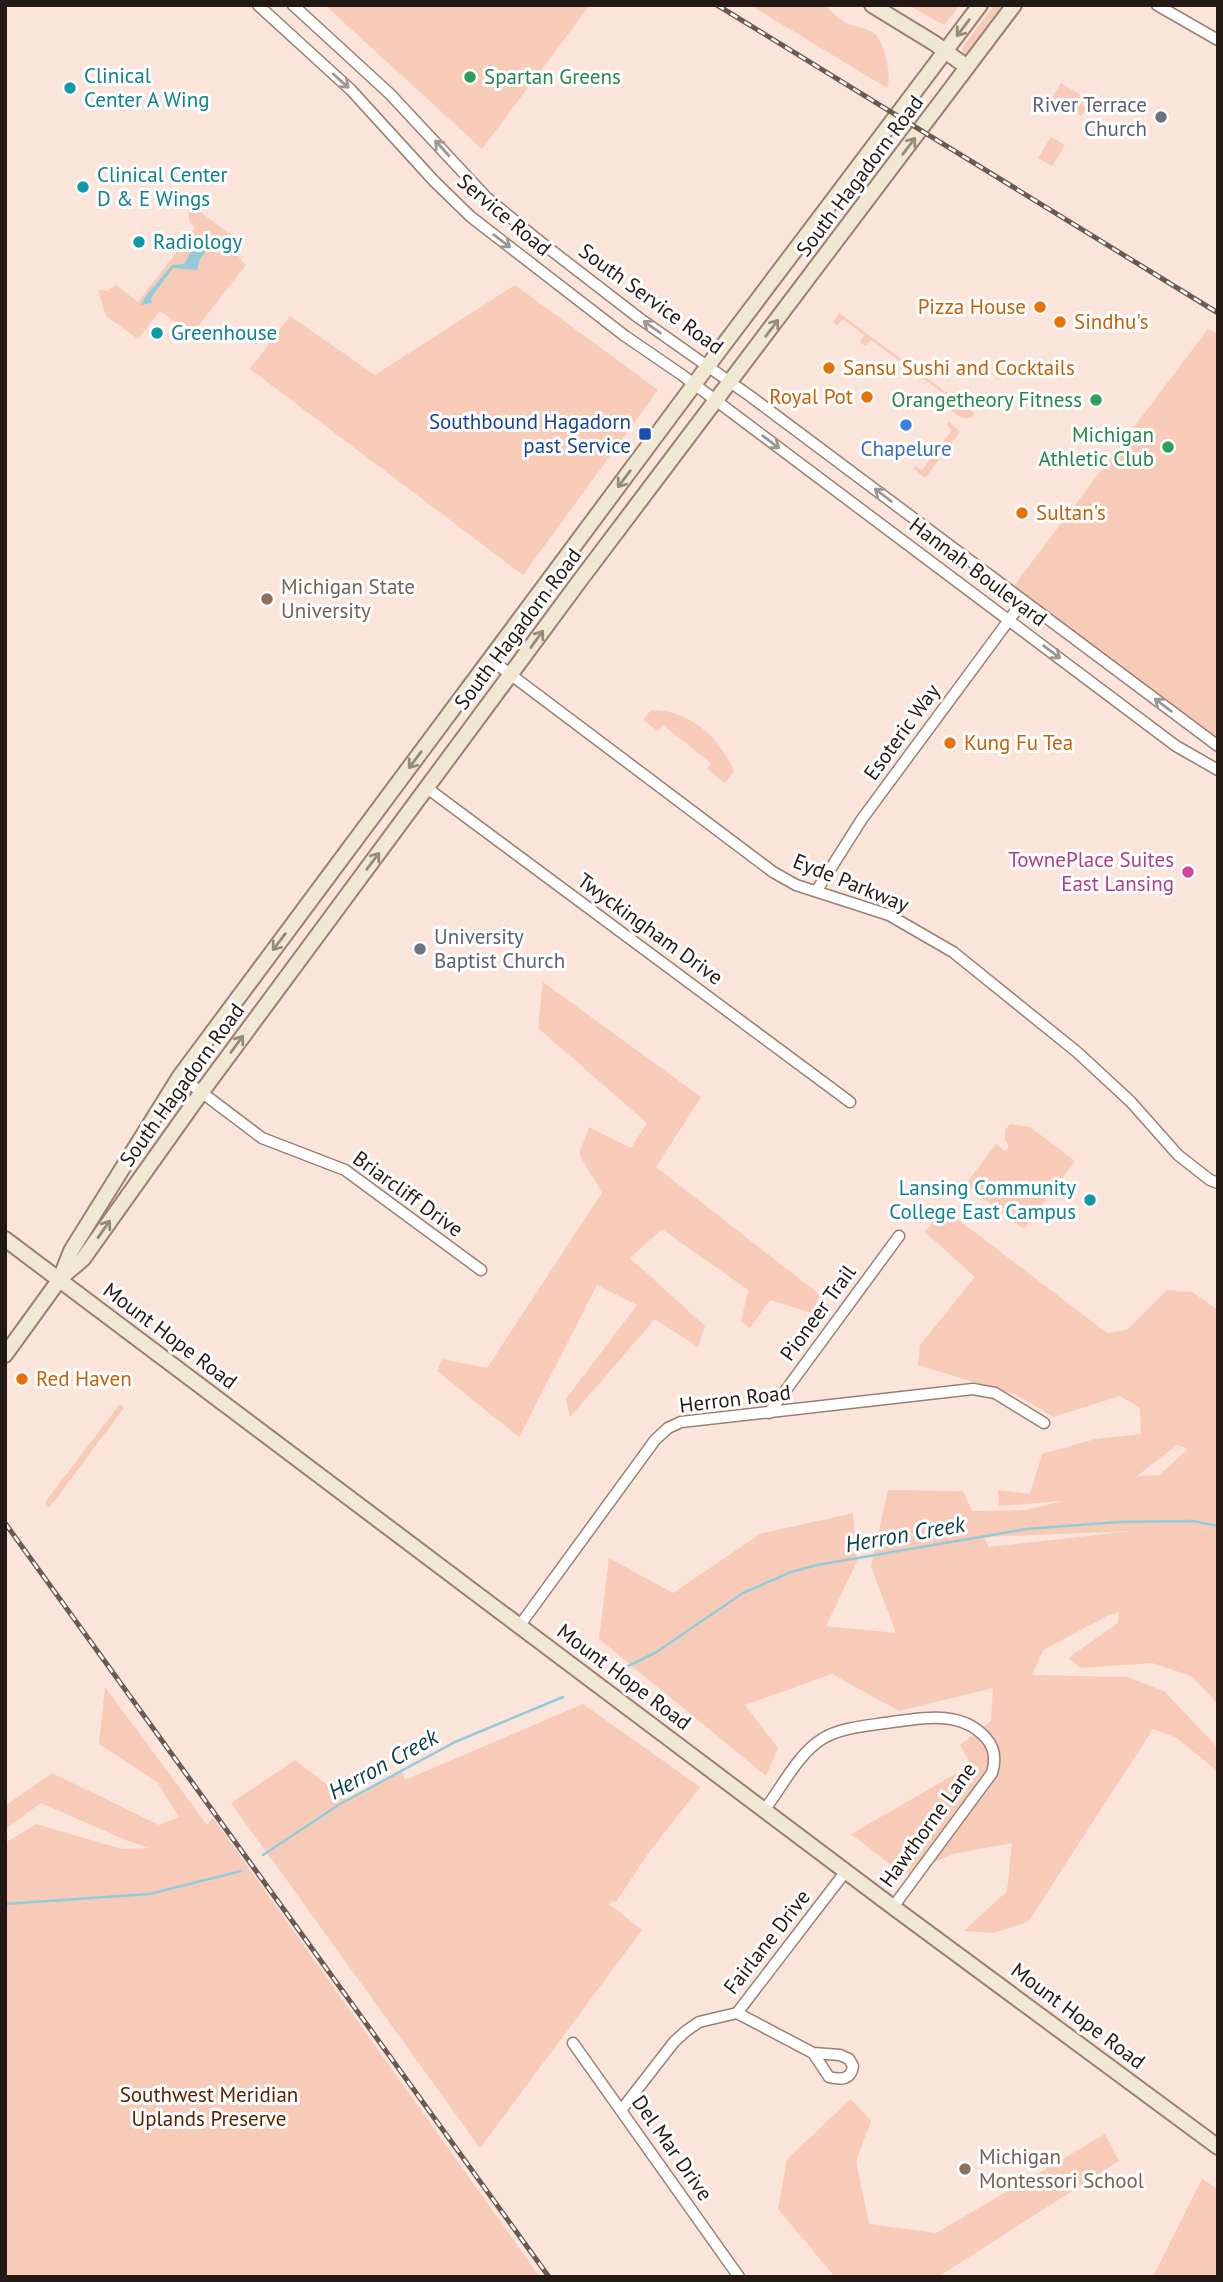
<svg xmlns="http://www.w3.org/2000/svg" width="1223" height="2282" font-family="'PT Sans',sans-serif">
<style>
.green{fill:#f7cbb7;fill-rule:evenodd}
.water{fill:#92cbda}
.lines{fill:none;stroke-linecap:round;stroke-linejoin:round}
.stream{stroke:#92cbda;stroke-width:2.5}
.street-casing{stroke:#9a8074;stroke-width:13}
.secondary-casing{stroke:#9a8074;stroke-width:18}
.street{stroke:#fff;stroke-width:10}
.secondary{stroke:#f0e8d2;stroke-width:14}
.rail-casing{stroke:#695b54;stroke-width:5}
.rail{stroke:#fff;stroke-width:2.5;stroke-dasharray:8;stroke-linecap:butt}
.oneway{stroke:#948b7d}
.oneway2{stroke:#9c9896}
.leisure-dot{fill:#2e9e5b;stroke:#fff;stroke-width:2.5}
.culture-dot{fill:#0f9aa8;stroke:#fff;stroke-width:2.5}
.worship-dot{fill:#6b7280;stroke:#fff;stroke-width:2.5}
.food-dot{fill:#e8710a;stroke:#fff;stroke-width:2.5}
.shop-dot{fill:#3f7fe0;stroke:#fff;stroke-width:2.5}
.transit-dot{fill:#1a4fb4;stroke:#fff;stroke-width:2.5}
.education-dot{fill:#8d6e63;stroke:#fff;stroke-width:2.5}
.hotel-dot{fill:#d1479c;stroke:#fff;stroke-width:2.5}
.labels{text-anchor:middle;stroke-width:6;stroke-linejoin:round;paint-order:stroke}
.culture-label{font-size:21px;fill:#0d838f;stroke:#fff;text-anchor:start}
.leisure-label{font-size:21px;fill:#27864d;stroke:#fff;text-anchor:end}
.worship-label{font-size:21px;fill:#5b616d;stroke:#fff;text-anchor:end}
.street-label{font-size:21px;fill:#241a15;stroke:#fff}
.food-label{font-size:21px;fill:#c56008;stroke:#fff;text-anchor:start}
.transit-label{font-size:21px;fill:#164399;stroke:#fff;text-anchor:end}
.shop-label{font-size:21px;fill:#366cbe;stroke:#fff}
.education-label{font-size:21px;fill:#785e54;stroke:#fff;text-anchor:start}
.hotel-label{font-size:21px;fill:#b23c85;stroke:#fff;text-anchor:end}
.park-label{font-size:21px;fill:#592100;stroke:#fff}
.water-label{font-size:23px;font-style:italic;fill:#083e49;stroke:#fff}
</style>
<rect width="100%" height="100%" fill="#fbe4da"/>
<g class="green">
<path d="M325,5H590L482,149Z"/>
<path d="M750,5H824C831,11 838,19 846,23C855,27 869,28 876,35C885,44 892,77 887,88Z"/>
<path d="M908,5H960L944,25Z"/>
<path d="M994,5H1008L984,39L966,56L962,55V48Z"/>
<path d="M1061,83L1085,98L1082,104L1087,108L1081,116L1052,98Z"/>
<path d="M1051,137L1065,145L1052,166L1038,158Z"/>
<path d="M188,203L241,242L237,247C238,255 239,260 246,265L192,334L160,311L138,339L106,316L98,290L107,291L116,285L138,302L195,228L189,222Z"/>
<path d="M515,285L658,390L523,575L250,369L290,316L375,375Z"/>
<path d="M839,313L974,413V415C964,424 956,414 947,407L951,399L871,340L865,346L860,342L864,335L843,319L837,325L833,322Z"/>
<path d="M1208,329L1218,334V739L1013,587Z"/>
<path d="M949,422L960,432L925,478L913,468L916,466L922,470L952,430L947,425Z"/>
<path d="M651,710C690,710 719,737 734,771L725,783L707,769L711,763L663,725L658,731L643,720Z"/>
<path d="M543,982L701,1097L656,1167L820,1295L812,1313L770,1300L750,1328L741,1322L748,1290L662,1229L630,1258L705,1326L698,1347L655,1319L570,1417L566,1399L637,1305L597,1285L519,1437L437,1371L442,1359L487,1368L602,1193L579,1154L589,1127L631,1148L647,1123L538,1028Z"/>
<path d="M1010,1124L1030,1127L1075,1161L1024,1229L965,1185L996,1144L1005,1151L1009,1147L1005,1140V1130Z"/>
<path d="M956,1218L1107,1333L1127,1330L1167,1290L1192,1292L1218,1310V1704L1191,1676L1152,1663L1080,1668L1068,1658L1118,1623L1119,1612L1107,1616L1043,1650L1032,1675L1127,1677L1164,1691L1218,1748V1772L1177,1738L1153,1729L1028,1922L993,1933L964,1931L1007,1891L1012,1843L953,1854L904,1875L851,1834L971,1765L960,1745L991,1721L993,1688L899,1711L832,1674L745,1705L778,1748L766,1776L599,1639L609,1558L673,1593L760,1534L853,1513L857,1561L826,1626L896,1633L871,1566L888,1490L963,1491L972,1511L1026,1510L1063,1501L999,1506L998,1490L1030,1494L1042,1454L1095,1439L1141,1434L1140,1408L1120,1396L1053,1417L1017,1395L918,1365L920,1345L975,1277L925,1232L934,1220ZM1177,1445L1188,1449L1159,1475L1137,1476ZM1131,1531L989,1547L984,1537Z"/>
<path d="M120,1404L124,1408L49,1508L45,1502Z"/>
<path d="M105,1687L207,1825L213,1818L540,2277H5V1843L36,1824L122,1849L150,1848L128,1841L41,1803L5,1829V1806L52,1773L159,1825L179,1817L157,1782L99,1744Z"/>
<path d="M583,1704L700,1787L647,1855L616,1902L612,1901L609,1904L642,1930L480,2148L231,1803L295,1760L347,1800L402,1770L405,1780Z"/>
<path d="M851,2099L871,2121L856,2161L869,2224L936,2233L1105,2134L1119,2161L938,2277H835L778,2209L787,2159Z"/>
<path d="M1202,2179L1218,2189V2277H1153Z"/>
</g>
<path class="water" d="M201,245L205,247L206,251L200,259L197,270L173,268L151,298L152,303L141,305L145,297L172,265L184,264L193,248Z"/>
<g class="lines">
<g class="stream">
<path d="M624,1668L655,1653L743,1593L791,1572L817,1565L1027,1529L1119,1522L1193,1521L1218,1526"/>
<path d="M263,1855L340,1804L455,1742L563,1697"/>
<path d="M5,1904L149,1894L241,1871"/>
</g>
<defs>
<g id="street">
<path d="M258,5L351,90L434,181L471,217L625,336L682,375L1176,746L1218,770"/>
<path d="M293,5L390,94L486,197L538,240L639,318L750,396L1218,746"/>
<path d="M1157,5L1218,40"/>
<path d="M490,659L773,872L796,885L889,915L953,952L1077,1052L1131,1102L1178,1155L1210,1180L1218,1183"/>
<path d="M427,788L850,1102"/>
<path d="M817,890L862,819L1023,601"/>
<path d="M180,1076L262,1138L345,1170L481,1270"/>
<path d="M769,1413L899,1236"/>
<path d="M520,1625L655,1440L668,1428L681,1422L973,1389L995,1393L1044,1423"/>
<path d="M765,1809C782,1787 798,1754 822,1739C839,1728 865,1726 885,1723C918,1719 960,1708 986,1738C995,1748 996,1760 992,1773L893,1907"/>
<path d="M737,2013L813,2053L840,2055L849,2059L853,2066C851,2080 841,2080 829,2077L813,2053"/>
<path d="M573,2043L739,2277"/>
<path d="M622,2109L674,2042L686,2031L699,2022L737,2013L846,1871"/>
</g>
<g id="secondary">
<path d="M872,5L934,43L967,67"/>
<path d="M5,1239L893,1907L1218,2147"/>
<path d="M63,1276L83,1259L201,1093L581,579L1014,5"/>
<path d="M5,1355L60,1279L71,1251L180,1076L719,351L980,5"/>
</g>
</defs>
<use href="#street" class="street-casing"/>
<use href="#secondary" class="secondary-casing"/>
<use href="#street" class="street"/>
<use href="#secondary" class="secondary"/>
<defs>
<g id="rail">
<path d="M717,5L1218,313"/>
<path d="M5,1523L549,2277"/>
</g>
</defs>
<use href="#rail" class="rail-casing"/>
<use href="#rail" class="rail"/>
</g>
<defs><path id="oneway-shaft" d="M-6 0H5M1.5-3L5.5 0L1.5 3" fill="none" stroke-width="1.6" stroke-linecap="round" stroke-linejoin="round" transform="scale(1.75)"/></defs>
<g class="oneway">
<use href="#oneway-shaft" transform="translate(963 28) rotate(127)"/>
<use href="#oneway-shaft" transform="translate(909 146) rotate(-53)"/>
<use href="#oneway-shaft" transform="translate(772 328) rotate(-53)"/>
<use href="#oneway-shaft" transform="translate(624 479) rotate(127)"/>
<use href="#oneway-shaft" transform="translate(537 639) rotate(-54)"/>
<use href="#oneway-shaft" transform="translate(415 760) rotate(127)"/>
<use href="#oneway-shaft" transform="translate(373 861) rotate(-53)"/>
<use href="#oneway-shaft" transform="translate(279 942) rotate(127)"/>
<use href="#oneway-shaft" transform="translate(237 1044) rotate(-54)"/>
<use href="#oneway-shaft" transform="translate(104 1229) rotate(-55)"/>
</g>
<g class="oneway2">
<use href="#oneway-shaft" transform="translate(341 81) rotate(42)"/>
<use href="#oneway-shaft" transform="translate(442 148) rotate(-132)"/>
<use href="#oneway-shaft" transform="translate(502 241) rotate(37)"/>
<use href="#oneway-shaft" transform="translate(652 327) rotate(-145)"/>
<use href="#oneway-shaft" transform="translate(771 442) rotate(37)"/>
<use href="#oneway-shaft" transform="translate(883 495) rotate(-143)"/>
<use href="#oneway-shaft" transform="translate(1052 652) rotate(37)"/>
<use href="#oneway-shaft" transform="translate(1163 705) rotate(-143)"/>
</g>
<g class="leisure-dot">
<circle cx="470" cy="77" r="7"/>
<circle cx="1096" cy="400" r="7"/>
<circle cx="1168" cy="447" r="7"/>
</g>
<g class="culture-dot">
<circle cx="70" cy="88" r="7"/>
<circle cx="83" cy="187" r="7"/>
<circle cx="139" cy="242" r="7"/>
<circle cx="157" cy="333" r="7"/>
<circle cx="1090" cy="1200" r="7"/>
</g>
<g class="worship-dot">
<circle cx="1161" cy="117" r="7"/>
<circle cx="420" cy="949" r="7"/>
</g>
<g class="food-dot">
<circle cx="1040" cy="307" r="7"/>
<circle cx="1060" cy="322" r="7"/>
<circle cx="829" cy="368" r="7"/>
<circle cx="867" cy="397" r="7"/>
<circle cx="1022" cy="513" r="7"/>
<circle cx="950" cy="743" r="7"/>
<circle cx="22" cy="1379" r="7"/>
</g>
<circle class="shop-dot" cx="906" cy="425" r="7"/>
<rect class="transit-dot" x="638" y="427" width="14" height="14" rx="3.5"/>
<g class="education-dot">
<circle cx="267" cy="599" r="7"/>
<circle cx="965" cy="2169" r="7"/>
</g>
<circle class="hotel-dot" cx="1188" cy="872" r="7"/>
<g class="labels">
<g class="culture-label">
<text x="84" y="83">Clinical<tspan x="84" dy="24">Center A Wing</tspan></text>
<text x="97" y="182">Clinical Center<tspan x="97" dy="24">D &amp; E Wings</tspan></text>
<text x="153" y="249">Radiology</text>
<text x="171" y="340">Greenhouse</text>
<text x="1076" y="1195" text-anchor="end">Lansing Community<tspan x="1076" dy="24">College East Campus</tspan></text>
</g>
<g class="leisure-label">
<text x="484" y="84" text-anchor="start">Spartan Greens</text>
<text x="1082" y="407">Orangetheory Fitness</text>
<text x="1154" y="442">Michigan<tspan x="1154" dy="24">Athletic Club</tspan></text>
</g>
<g class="worship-label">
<text x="1147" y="112">River Terrace<tspan x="1147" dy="24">Church</tspan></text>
<text x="434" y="944" text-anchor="start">University<tspan x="434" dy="24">Baptist Church</tspan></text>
</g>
<g class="street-label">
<text transform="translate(860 176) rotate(-53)" y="7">South Hagadorn Road</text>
<text transform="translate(504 215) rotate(40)" y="7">Service Road</text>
<text transform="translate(651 299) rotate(36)" y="7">South Service Road</text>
<text transform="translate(978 572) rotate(37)" y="7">Hannah Boulevard</text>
<text transform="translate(518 629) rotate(-53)" y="7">South Hagadorn Road</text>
<text transform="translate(902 732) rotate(-54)" y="7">Esoteric Way</text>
<text transform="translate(851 883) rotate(22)" y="7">Eyde Parkway</text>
<text transform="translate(650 929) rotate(36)" y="7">Twyckingham Drive</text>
<text transform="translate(182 1085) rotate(-54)" y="7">South Hagadorn Road</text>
<text transform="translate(408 1194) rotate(36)" y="7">Briarcliff Drive</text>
<text transform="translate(818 1313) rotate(-54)" y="7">Pioneer Trail</text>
<text transform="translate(170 1336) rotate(37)" y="7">Mount Hope Road</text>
<text transform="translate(735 1399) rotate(-7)" y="7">Herron Road</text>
<text transform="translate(624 1677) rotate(37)" y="7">Mount Hope Road</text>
<text transform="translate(928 1825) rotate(-54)" y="7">Hawthorne Lane</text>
<text transform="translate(767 1942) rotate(-52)" y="7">Fairlane Drive</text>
<text transform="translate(1078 2016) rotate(37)" y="7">Mount Hope Road</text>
<text transform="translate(672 2148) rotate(55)" y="7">Del Mar Drive</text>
</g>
<g class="food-label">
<text x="1026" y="314" text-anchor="end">Pizza House</text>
<text x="1074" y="329">Sindhu's</text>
<text x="843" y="375">Sansu Sushi and Cocktails</text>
<text x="853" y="404" text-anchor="end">Royal Pot</text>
<text x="1036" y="520">Sultan's</text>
<text x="964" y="750">Kung Fu Tea</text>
<text x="36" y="1386">Red Haven</text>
</g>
<g class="transit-label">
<text x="631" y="429">Southbound Hagadorn<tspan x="631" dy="24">past Service</tspan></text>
</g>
<g class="shop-label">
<text x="906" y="456">Chapelure</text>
</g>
<g class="education-label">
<text x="281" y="594">Michigan State<tspan x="281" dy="24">University</tspan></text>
<text x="979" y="2164">Michigan<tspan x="979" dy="24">Montessori School</tspan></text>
</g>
<g class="hotel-label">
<text x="1174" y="867">TownePlace Suites<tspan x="1174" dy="24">East Lansing</tspan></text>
</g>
<g class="park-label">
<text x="209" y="2102">Southwest Meridian<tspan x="209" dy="24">Uplands Preserve</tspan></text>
</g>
<g class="water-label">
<text transform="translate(905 1534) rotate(-10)" y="8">Herron Creek</text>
<text transform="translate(383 1764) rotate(-29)" y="8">Herron Creek</text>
</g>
</g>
<rect width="1223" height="2282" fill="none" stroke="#241a15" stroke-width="14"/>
</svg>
